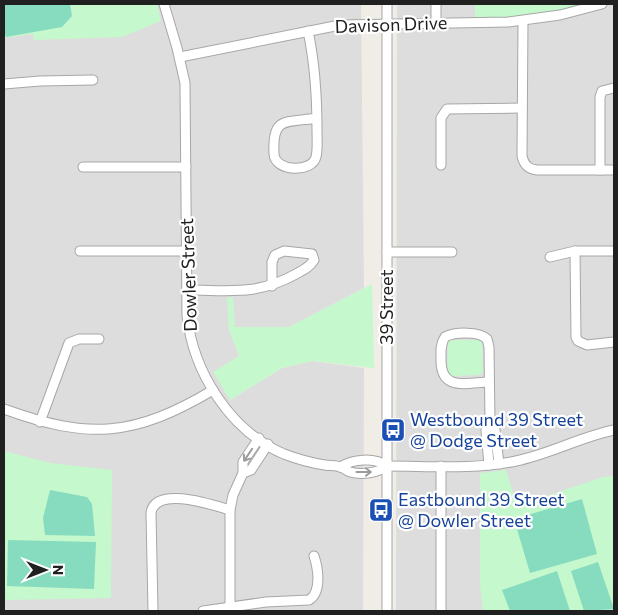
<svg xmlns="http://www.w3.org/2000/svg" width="618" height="615" font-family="Commissioner,sans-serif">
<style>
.residential{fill:#dedddd}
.park{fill:#c5f8cc}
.pitch{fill:#87dcbf}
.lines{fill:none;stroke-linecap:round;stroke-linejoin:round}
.minor-casing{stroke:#a7a7a7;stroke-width:11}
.minor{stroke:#fff;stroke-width:9}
.oneway{stroke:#9b9b9b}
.labels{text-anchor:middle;stroke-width:4.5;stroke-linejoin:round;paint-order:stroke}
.street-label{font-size:18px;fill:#202020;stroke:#fff}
.transit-label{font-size:18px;fill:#164399;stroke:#fff;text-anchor:start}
</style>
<rect width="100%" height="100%" fill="#f0ede6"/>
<g class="residential">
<path d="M4,4H361L364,288L289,327H234L233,298L229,329L239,356L230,400L282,368L313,361L364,368L363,611H4Z"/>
<path d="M397,4H614V611H396Z"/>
</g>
<g class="park">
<path d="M4,4H157L161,21L122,37L34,40L33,34L4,38Z"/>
<path d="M475,4H602L575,12L475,24Z"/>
<path d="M372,284L374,368L313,361L282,368L230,400L213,372L239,356L229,329L227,298L233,297L235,327H289Z"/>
<path d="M451,340H478L482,343L483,372L479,375L450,376L447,372L448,343Z"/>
<path d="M4,451L51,463L112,470L111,598L4,600Z"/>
<path d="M506,470L517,506L603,477L614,476V611H483L480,585V473Z"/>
</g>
<g class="pitch">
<path d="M4,4H70L72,16L62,27L6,37L4,32Z"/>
<path d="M50,490L87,497L92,504L95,536L45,535L43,518Z"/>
<path d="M582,499L597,554L530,573L514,519Z"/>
<path d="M8,540L96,542L94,589L7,586Z"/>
<path d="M598,562L614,609L584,611L571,571Z"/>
<path d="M557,571L570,611H510L502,590Z"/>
</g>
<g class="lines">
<defs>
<g id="minor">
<path d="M164,4L177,48L185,83L187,315C193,372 230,431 284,454C297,459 311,463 325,465C330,466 336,465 340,467C344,468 347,471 350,472C362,475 378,473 387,466"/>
<path d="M523,21L522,156C524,165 528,169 537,170H614"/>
<path d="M436,23V4"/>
<path d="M308,31C315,64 317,96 317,130C317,139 318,149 316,157C312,173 275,172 274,154C272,116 285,123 317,118"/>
<path d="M180,57L340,25L508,22L560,15L602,4"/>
<path d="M4,84L40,81L93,80"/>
<path d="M441,165V118L447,109L522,108"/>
<path d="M83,167H186"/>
<path d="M600,170V97L602,91L614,88"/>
<path d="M80,251H187"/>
<path d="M575,251L576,337L578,341L587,345L614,342"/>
<path d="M387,252H452"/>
<path d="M550,257L575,251H614"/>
<path d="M187,290C230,290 256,296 296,274C303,270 310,267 314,260L312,254L284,251L275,255L272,262V286"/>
<path d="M489,382C465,383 441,391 441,360C441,352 440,344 445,337C455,332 479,331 487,339L489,347L490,422L495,430L499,464"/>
<path d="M4,409C89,440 134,437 213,390"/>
<path d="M40,422L69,343L79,339H99"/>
<path d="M489,465L486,430L490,422"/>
<path d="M387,466C430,466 474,470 516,461C550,454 580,437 614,430"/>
<path d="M340,467C353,459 374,457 387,466"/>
<path d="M243,473L251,470L268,444"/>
<path d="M230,606V510L233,495L243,473V462L259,438"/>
<path d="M153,611L151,513C155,485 213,505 230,510"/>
<path d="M203,611L266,602L309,600C322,592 318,568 314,556"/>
<path d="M387,611V4"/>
<path d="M441,611V466"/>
</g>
</defs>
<use href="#minor" class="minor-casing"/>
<use href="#minor" class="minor"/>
</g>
<defs><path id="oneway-shaft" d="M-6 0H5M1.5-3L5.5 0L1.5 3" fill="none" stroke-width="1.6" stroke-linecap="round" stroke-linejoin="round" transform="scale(1.25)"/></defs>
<g class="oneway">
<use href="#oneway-shaft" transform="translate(248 455) rotate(124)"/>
<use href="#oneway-shaft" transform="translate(364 472)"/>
</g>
<defs>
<symbol id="bus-square" viewBox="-11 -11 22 22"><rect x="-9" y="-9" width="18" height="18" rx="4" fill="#1a4fb4" stroke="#fff"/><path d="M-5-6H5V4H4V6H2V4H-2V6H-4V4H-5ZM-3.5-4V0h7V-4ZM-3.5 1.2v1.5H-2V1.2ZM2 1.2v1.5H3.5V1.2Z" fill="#fff"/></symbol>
</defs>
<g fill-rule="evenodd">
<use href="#bus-square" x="379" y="416" width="28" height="28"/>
<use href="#bus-square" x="367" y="496" width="28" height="28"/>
</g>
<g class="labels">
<g class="street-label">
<text transform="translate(391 25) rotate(-2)" y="6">Davison Drive</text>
<text transform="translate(189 275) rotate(-92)" y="6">Dowler Street</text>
<text transform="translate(387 307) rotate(-90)" y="6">39 Street</text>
</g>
<g class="transit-label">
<text x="410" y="426">Westbound 39 Street<tspan x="410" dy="21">@ Dodge Street</tspan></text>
<text x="398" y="506">Eastbound 39 Street<tspan x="398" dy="21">@ Dowler Street</tspan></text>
</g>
</g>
<rect width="618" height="615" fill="none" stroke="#202020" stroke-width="10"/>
<g transform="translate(45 570) rotate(90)" stroke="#ffffff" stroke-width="4" paint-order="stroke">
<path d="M0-4L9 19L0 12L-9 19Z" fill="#202020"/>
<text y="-8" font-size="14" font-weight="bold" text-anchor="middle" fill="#202020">N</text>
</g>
</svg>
